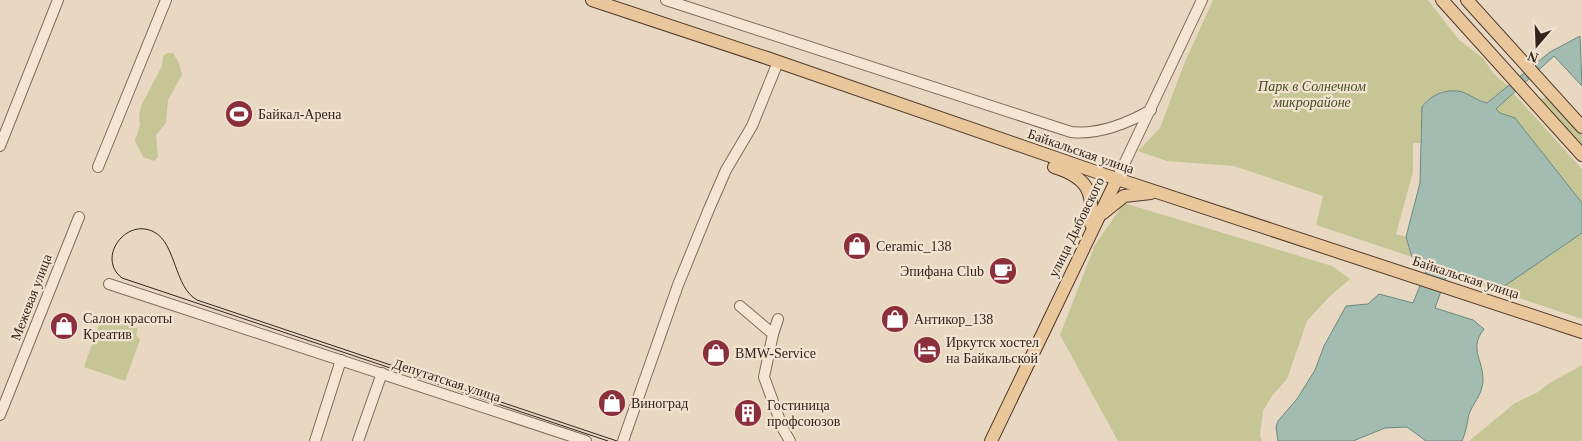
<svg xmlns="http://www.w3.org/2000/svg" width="1582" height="441" font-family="'Times New Roman',serif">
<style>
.green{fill:#c6c596}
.water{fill:#a3bcb1;stroke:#6b897e}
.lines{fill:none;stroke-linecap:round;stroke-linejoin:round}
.minor-casing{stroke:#816a5a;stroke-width:12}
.major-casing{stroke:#4f392e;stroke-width:14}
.minor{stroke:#f5e6d3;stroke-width:10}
.major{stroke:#eac79b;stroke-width:12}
.tram{stroke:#32241d;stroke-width:1}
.labels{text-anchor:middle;stroke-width:4.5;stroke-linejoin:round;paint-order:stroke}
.park-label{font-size:14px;font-style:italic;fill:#484d25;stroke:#f2e3d0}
.poi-label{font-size:14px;fill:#32241d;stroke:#f2e3d0;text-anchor:start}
.street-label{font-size:14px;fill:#32241d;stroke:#f2e3d0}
</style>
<rect width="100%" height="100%" fill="#e9d8c1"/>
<g class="green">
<path d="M1213,0H1428L1459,40L1483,58L1493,73L1508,86L1486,103L1463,92L1443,91L1427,100L1422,107L1420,143H1413V172L1396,234L1406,237L1412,257L1316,225L1323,196L1234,166L1167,161L1138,151L1160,128L1184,64Z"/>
<path d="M167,53H173L179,63L182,75L168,100L166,123L156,135L158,157L154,161L143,157L135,141L140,125L139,114L142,104L162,66L163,56Z"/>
<path d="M1513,93L1582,169V203L1515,118L1500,113L1496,109Z"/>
<path d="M1547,96L1582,134V147L1540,100Z"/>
<path d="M1124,203L1332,266L1350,279L1329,297L1307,321L1287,379L1272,396L1263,411L1260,435L1262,441H1118L1060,335L1095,245Z"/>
<path d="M1582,233V319L1456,277L1460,276L1449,269L1503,287Z"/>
<path d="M102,316L138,328L136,335L140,340L125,381L84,367Z"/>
<path d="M1582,365V441H1469L1515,403L1538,392L1548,384Z"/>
</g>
<path class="water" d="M1580,36L1582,86L1554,56L1496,109L1500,113L1515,118L1582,203V233L1503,287L1449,269L1435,308L1473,320L1484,329C1468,349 1484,360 1483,382C1481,397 1473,403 1469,414C1467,424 1466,432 1462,441H1426L1407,427L1385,428L1353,441H1278L1276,427L1278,421L1297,399L1315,370L1324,346L1346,306L1368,304L1379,294L1413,303L1429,264L1412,257L1406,237L1420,183L1422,107C1431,94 1449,87 1465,93C1472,96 1478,101 1487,103L1550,52Z"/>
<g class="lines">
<defs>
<g id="minor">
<path d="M666,0L1071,132C1098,135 1128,123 1151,110"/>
<path d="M0,146L58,0"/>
<path d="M98,167L166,0"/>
<path d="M1117,179L1202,0"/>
<path d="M109,284L586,441"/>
<path d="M740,306L773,334L764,377L783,429L790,441"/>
<path d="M773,334L778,319"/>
<path d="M0,415L79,217"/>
<path d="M315,441L341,360"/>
<path d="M358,441L382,373"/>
<path d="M623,441L678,285L709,209L726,170L752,126L778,62"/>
</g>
<g id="major">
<path d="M592,0L767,58L1105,175L1582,332"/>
<path d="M1442,0L1582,155"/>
<path d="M1467,0L1582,127"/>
<path d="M1054,167C1086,177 1094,190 1091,224"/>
<path d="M1103,213L1124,196L1151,193"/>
<path d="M991,441L1117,179"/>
</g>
</defs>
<use href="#minor" class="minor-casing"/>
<use href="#major" class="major-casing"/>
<use href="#minor" class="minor"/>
<use href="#major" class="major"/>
<path class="tram" d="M608,441L122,278C96,258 126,217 154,232C176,243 174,287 197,300L617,441"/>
</g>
<defs>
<symbol id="stadium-disc" viewBox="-11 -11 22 22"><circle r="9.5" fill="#8b2f3c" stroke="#f2e3d0"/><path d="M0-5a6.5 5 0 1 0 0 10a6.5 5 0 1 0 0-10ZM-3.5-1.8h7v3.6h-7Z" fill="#fff"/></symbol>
<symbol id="shop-disc" viewBox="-11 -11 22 22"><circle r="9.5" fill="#8b2f3c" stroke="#f2e3d0"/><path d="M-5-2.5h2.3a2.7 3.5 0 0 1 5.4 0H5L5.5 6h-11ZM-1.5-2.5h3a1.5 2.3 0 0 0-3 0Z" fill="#fff"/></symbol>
<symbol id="cafe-disc" viewBox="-11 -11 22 22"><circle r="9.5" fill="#8b2f3c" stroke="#f2e3d0"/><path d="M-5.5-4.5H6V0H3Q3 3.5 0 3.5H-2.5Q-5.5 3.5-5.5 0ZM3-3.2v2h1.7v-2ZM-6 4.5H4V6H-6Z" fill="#fff"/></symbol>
<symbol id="hotel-disc" viewBox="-11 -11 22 22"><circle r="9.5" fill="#8b2f3c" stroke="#f2e3d0"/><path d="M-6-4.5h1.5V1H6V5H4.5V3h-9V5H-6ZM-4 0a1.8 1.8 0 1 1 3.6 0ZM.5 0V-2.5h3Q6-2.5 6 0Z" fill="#fff"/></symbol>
<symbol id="building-disc" viewBox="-11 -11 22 22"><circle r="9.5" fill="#8b2f3c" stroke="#f2e3d0"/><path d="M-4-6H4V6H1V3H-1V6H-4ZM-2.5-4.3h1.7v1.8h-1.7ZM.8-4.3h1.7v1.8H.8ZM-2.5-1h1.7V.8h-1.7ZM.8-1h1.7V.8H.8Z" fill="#fff"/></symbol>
</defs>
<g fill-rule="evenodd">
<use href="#stadium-disc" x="223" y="98" width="32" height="32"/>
<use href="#shop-disc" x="841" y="230" width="32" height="32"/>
<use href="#cafe-disc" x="987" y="255" width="32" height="32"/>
<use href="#shop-disc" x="879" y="303" width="32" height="32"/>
<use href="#shop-disc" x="48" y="310" width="32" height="32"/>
<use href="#hotel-disc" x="911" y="334" width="32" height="32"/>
<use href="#shop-disc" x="700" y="337" width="32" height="32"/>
<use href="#shop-disc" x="596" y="387" width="32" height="32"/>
<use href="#building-disc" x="732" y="397" width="32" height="32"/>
</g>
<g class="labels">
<g class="park-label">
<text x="1312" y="91">Парк в Солнечном<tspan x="1312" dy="16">микрорайоне</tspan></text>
</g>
<g class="poi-label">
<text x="258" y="119">Байкал-Арена</text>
<text x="876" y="251">Сeramic_138</text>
<text x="984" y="276" text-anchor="end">Эпифана Club</text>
<text x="83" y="323">Салон красоты<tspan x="83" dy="16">Креатив</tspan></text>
<text x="914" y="324">Антикор_138</text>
<text x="946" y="347">Иркутск хостел<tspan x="946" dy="16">на Байкальской</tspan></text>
<text x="735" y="358">BMW-Service</text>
<text x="631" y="408">Виноград</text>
<text x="767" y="410">Гостиница<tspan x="767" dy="16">профсоюзов</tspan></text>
</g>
<g class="street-label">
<text transform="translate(1081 151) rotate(19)" y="5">Байкальская улица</text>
<text transform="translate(1076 227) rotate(-64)" y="5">улица Дыбовского</text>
<text transform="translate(1466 277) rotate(18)" y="5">Байкальская улица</text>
<text transform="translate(31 297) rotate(-69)" y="5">Межевая улица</text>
<text transform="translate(447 380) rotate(18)" y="5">Депутатская улица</text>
</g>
</g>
<g transform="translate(1537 45) rotate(199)" stroke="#f2e3d0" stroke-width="4" paint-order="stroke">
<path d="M0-4L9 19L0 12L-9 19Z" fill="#32241d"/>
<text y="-8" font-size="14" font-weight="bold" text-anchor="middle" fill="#32241d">N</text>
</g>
</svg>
